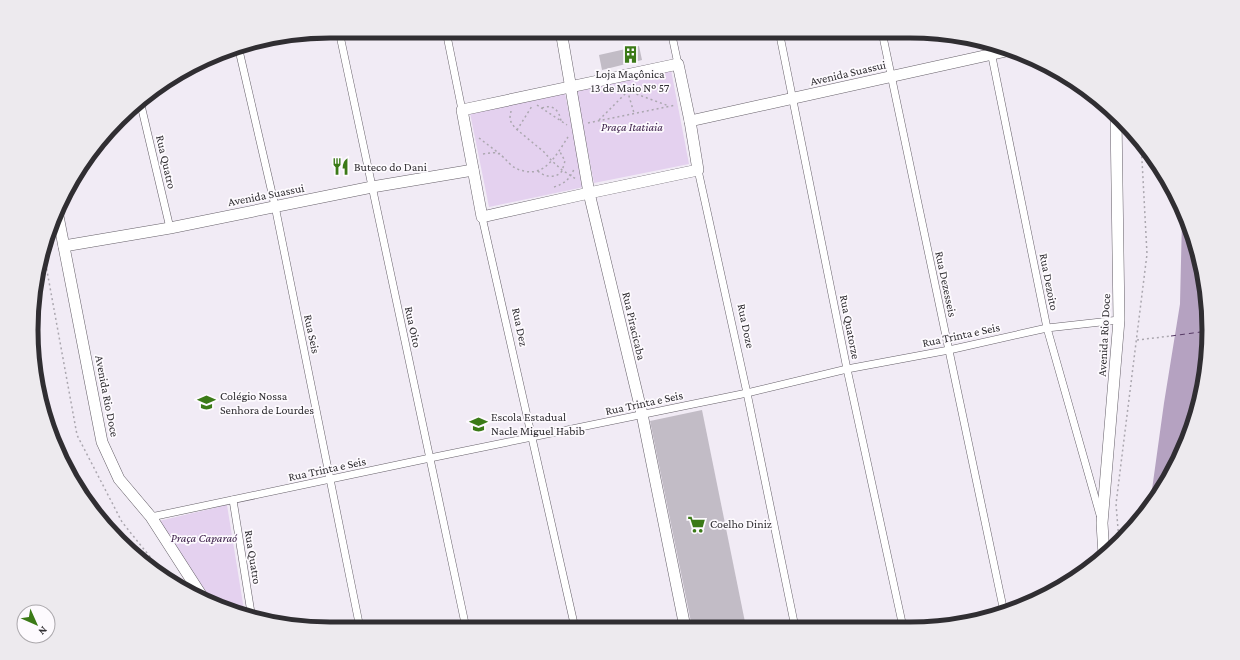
<svg xmlns="http://www.w3.org/2000/svg" width="1240" height="660" font-family="'Crimson Pro',serif">
<style>
.green{fill:#e4d1ef}
.water{fill:#b5a2c1}
.lines{fill:none;stroke-linecap:round;stroke-linejoin:round}
.ferry{stroke:#553964;stroke-width:1;stroke-dasharray:5 4;stroke-linecap:butt}
.building{fill:#c2bcc6}
.street-casing{stroke:#666069;stroke-width:8}
.secondary-casing{stroke:#666069;stroke-width:12}
.path{stroke:#aba7af;stroke-width:1.5;stroke-dasharray:2 3;stroke-linecap:butt}
.street{stroke:#fff;stroke-width:7}
.secondary{stroke:#fff;stroke-width:11}
.labels{text-anchor:middle;stroke-width:3.5;stroke-linejoin:round;paint-order:stroke}
.street-label{font-size:12px;fill:#302e32;stroke:#fdfafe}
.poi-label{font-size:12px;fill:#302e32;stroke:#fdfafe;text-anchor:start}
.park-label{font-size:12px;font-style:italic;fill:#3e224c;stroke:#fdfafe}
.rim{fill:none;stroke:#302e32;stroke-width:5}
</style>
<rect width="100%" height="100%" fill="#f1ebf5"/>
<g class="green">
<path d="M671,70L689,164L594,183L576,90Z"/>
<path d="M565,93L584,187L489,207L470,113Z"/>
<path d="M227,505L245,616L215,605L159,521Z"/>
</g>
<path class="water" d="M1179,203L1193,234L1206,291L1208,350L1199,408L1178,462L1150,504L1164,403L1180,304L1182,219Z"/>
<g class="lines">
<path class="ferry" d="M1171,336L1208,331"/>
</g>
<g class="building">
<path d="M639,46L642,60L602,70L599,55Z"/>
<path d="M702,410L746,627H692L650,421Z"/>
</g>
<g class="lines">
<defs>
<g id="street">
<path d="M339,31L466,628"/>
<path d="M446,31L462,110"/>
<path d="M671,31L678,64"/>
<path d="M779,31L847,369L903,627"/>
<path d="M882,32L1004,612"/>
<path d="M989,42L1047,328L1100,515"/>
<path d="M238,46L275,206L360,628"/>
<path d="M140,101L170,228"/>
<path d="M698,170L747,393L795,627"/>
<path d="M482,217L575,628"/>
<path d="M233,500L252,619"/>
<path d="M151,517L430,458L747,393L847,369L949,350L1047,328L1119,320"/>
</g>
<g id="secondary">
<path d="M561,31L589,193L642,414L685,627"/>
<path d="M678,64L690,121L698,170L589,193L482,217L462,110Z"/>
<path d="M690,121L1011,50"/>
<path d="M58,216L102,442L119,479L151,517L205,601"/>
<path d="M64,246L170,228L372,187L473,170"/>
<path d="M1104,555L1102,523L1119,320L1116,116"/>
</g>
</defs>
<use href="#street" class="street-casing"/>
<use href="#secondary" class="secondary-casing"/>
<g class="path">
<path d="M626,86L634,113"/>
<path d="M537,105L567,125"/>
<path d="M542,108C553,104 559,110 561,121"/>
<path d="M511,111L510,117L511,122L515,128L544,152L552,161L562,170L576,179"/>
<path d="M599,120L628,91L669,106"/>
<path d="M588,123L676,105"/>
<path d="M517,130L532,106"/>
<path d="M479,138L500,154"/>
<path d="M483,154C500,151 499,153 510,164C514,168 519,170 524,171C546,177 558,152 568,137"/>
<path d="M538,171C544,177 556,179 562,171C563,168 564,164 565,161L559,150"/>
<path d="M554,187C564,184 570,179 574,169"/>
<path d="M43,249L77,435L122,522L163,573"/>
<path d="M1137,340L1171,336"/>
<path d="M1119,541L1116,504L1147,254L1141,141"/>
</g>
<use href="#street" class="street"/>
<use href="#secondary" class="secondary"/>
</g>
<defs>
<symbol id="building-bare" viewBox="-9 -9 18 18"><path d="M-4-6H4V6H1V3H-1V6H-4ZM-2.5-4.3h1.7v1.8h-1.7ZM.8-4.3h1.7v1.8H.8ZM-2.5-1h1.7V.8h-1.7ZM.8-1h1.7V.8H.8Z" fill="#3b7a17" stroke="#fdfafe" stroke-width="2.5" paint-order="stroke"/></symbol>
<symbol id="restaurant-bare" viewBox="-9 -9 18 18"><path d="M-5-6h1v4h1v-4h1v4h1v-4h1v5L-1.5 .5V6h-2V.5L-5-1ZM5-6V6H3V1.5H1.5Q1.5-4 5-6Z" fill="#3b7a17" stroke="#fdfafe" stroke-width="2.5" paint-order="stroke"/></symbol>
<symbol id="school-bare" viewBox="-9 -9 18 18"><path d="M0-5L7-2L0 1L-7-2ZM-4 1L0 2.5L4 1V4Q0 6-4 4Z" fill="#3b7a17" stroke="#fdfafe" stroke-width="2.5" paint-order="stroke"/></symbol>
<symbol id="supermarket-bare" viewBox="-9 -9 18 18"><path d="M-6-5.5h2.5l.6 2H6L4.5 2H-2.5L-4.4-4H-6ZM-1.5 3.2a1.3 1.3 0 1 0 .1 0ZM3 3.2a1.3 1.3 0 1 0 .1 0Z" fill="#3b7a17" stroke="#fdfafe" stroke-width="2.5" paint-order="stroke"/></symbol>
</defs>
<g fill-rule="evenodd">
<use href="#building-bare" x="618" y="42" width="25" height="25"/>
<use href="#restaurant-bare" x="328" y="154" width="25" height="25"/>
<use href="#school-bare" x="194" y="390" width="25" height="25"/>
<use href="#school-bare" x="466" y="412" width="25" height="25"/>
<use href="#supermarket-bare" x="684" y="512" width="25" height="25"/>
</g>
<g class="labels">
<g class="street-label">
<text transform="translate(848 73) rotate(-13)" y="4">Avenida Suassui</text>
<text transform="translate(166 162) rotate(77)" y="4">Rua Quatro</text>
<text transform="translate(266 195) rotate(-11)" y="4">Avenida Suassui</text>
<text transform="translate(1049 282) rotate(79)" y="4">Rua Dezoito</text>
<text transform="translate(946 284) rotate(78)" y="4">Rua Dezesseis</text>
<text transform="translate(634 326) rotate(77)" y="4">Rua Piracicaba</text>
<text transform="translate(746 326) rotate(78)" y="4">Rua Doze</text>
<text transform="translate(413 327) rotate(78)" y="4">Rua Oito</text>
<text transform="translate(520 327) rotate(78)" y="4">Rua Dez</text>
<text transform="translate(850 327) rotate(79)" y="4">Rua Quatorze</text>
<text transform="translate(312 334) rotate(78)" y="4">Rua Seis</text>
<text transform="translate(961 335) rotate(-12)" y="4">Rua Trinta e Seis</text>
<text transform="translate(1104 335) rotate(-87)" y="4">Avenida Rio Doce</text>
<text transform="translate(107 396) rotate(79)" y="4">Avenida Rio Doce</text>
<text transform="translate(644 403) rotate(-12)" y="4">Rua Trinta e Seis</text>
<text transform="translate(327 469) rotate(-12)" y="4">Rua Trinta e Seis</text>
<text transform="translate(253 557) rotate(81)" y="4">Rua Quatro</text>
</g>
<g class="poi-label">
<text x="630" y="78" text-anchor="middle">Loja Maçônica<tspan x="630" dy="14">13 de Maio Nº 57</tspan></text>
<text x="354" y="171">Buteco do Dani</text>
<text x="220" y="400">Colégio Nossa<tspan x="220" dy="14">Senhora de Lourdes</tspan></text>
<text x="491" y="421">Escola Estadual<tspan x="491" dy="14">Nacle Miguel Habib</tspan></text>
<text x="710" y="528">Coelho Diniz</text>
</g>
<g class="park-label">
<text x="632" y="131">Praça Itatiaia</text>
<text x="204" y="542">Praça Caparaó</text>
</g>
</g>
<path d="M0 0H1240V660H0ZM330 38H910A292 292 0 0 1 1202 330V330A292 292 0 0 1 910 622H330A292 292 0 0 1 38 330V330A292 292 0 0 1 330 38Z" fill="#edeaee" fill-rule="evenodd"/>
<path class="rim" d="M330 38H910A292 292 0 0 1 1202 330V330A292 292 0 0 1 910 622H330A292 292 0 0 1 38 330V330A292 292 0 0 1 330 38Z"/>
<g transform="translate(36 624) rotate(135)"><circle r="19" fill="#fdfafe" stroke="#aba8ac"/>
<path d="M0-3L7 15L0 10L-7 15Z" fill="#3b7a17"/>
<text y="-6" font-size="11" font-weight="bold" text-anchor="middle" fill="#302e32">N</text>
</g>
</svg>
